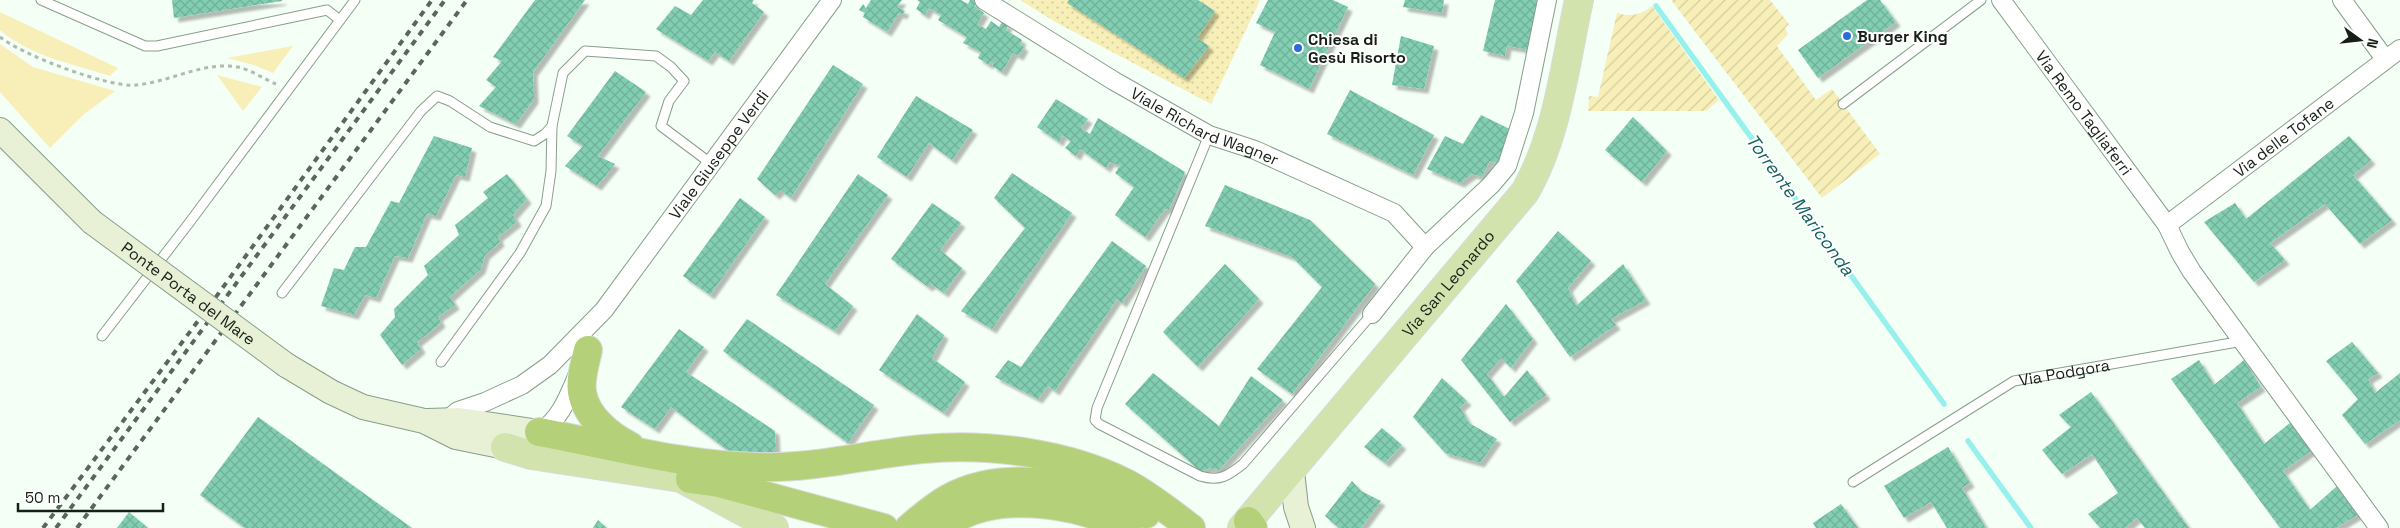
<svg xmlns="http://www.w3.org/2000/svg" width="2400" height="528" font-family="'Space Grotesk',sans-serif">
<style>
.grass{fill:#f7efb7}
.park{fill:url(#park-dots)}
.garden{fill:url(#garden-furrows)}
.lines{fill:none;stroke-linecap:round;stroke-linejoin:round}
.stream{stroke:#96f0ec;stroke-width:5.5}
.building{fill:url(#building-cross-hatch);filter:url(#shadow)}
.lane-casing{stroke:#879f89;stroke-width:11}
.street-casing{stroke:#879f89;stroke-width:20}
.secondary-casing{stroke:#879f89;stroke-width:26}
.primary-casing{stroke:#dadbda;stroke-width:30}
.highway-casing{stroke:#dadbda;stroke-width:30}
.path{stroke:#b0bab0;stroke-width:3;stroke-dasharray:4 4;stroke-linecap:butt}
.lane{stroke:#fff;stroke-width:9}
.street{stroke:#fff;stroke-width:18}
.secondary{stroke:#e8f1d6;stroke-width:24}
.primary{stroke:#d2e3ae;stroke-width:28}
.highway{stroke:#b4d078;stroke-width:28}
.rail{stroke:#5b655c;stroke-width:4;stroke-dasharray:6 6;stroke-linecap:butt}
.secondary-bridge-casing{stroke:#879f89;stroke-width:26;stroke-linecap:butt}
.secondary-bridge{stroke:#e8f1d6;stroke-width:24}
.poi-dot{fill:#2c6bd9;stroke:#fff;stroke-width:2}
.labels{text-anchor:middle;stroke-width:4;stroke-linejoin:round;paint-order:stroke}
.poi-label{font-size:16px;font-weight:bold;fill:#161f16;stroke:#fff;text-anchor:start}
.street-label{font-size:16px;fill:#161f16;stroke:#fff}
.water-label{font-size:18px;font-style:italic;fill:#15605e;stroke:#fff}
</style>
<defs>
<pattern id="park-dots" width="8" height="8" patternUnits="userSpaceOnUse" patternTransform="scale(1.25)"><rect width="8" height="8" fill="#f7efb7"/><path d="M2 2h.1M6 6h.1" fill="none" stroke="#d3cc9d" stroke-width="1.8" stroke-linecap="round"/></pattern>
<pattern id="garden-furrows" width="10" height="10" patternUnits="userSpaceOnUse" patternTransform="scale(1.25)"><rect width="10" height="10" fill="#f7efb7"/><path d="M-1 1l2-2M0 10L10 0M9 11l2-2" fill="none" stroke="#d3cc9d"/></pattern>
<pattern id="building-cross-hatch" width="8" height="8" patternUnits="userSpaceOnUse" patternTransform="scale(1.25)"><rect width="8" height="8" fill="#81ceb2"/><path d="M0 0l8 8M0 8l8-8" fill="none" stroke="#6fb098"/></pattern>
<filter id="shadow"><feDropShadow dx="4.5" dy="4.5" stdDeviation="1" flood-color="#0004"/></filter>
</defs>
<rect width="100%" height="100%" fill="#f4fff5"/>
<g class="grass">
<path d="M0,12L118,68L110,76C73,64 30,56 0,30Z"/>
<path d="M0,44L33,67L115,91L83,115L50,148L0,92Z"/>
<path d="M293,46L273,73L254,65L227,58Z"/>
<path d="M217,75L262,87L243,111Z"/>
</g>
<path class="park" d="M1020,0H1260L1211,104L1057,23Z"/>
<g class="garden">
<path d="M1671,0H1770L1789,24L1785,28L1788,34L1777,46L1816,100L1832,89L1880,154L1822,198Z"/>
<path d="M1652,6L1719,100L1706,111H1588L1589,96L1598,97L1617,13C1630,17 1641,15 1652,6Z"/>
</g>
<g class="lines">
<g class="stream">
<path d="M1656,6L1944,404"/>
<path d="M1968,441L2031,528"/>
</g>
</g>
<g class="building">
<path d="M172,0H282V1L174,18Z"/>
<path d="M535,0H585L533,72L534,99L516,124L479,106L496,87L486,80L502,61L493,57Z"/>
<path d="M703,0H754L752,3L764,12L729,61L715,52L708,61L656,29L675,6L691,15Z"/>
<path d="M871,0H902L897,7L905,11L902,15L899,13L887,32L863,17L865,13L859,10L863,4L866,8Z"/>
<path d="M917,0H961L968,4L970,0H976L978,1L974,6L984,13L977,24L986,29L991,21L999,27L1002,22L1008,25L1006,30L1022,40L1020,44L1024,47L1019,56L1013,53L1002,72L992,66L994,63L991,61L989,65L978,58L981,52L963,43L967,37L938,20L941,15L929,8L925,15L916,9L920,2Z"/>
<path d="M1069,0H1198L1215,11L1197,38L1209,46L1184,78L1067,3Z"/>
<path d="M1268,0H1333L1348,7L1309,89L1260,65L1275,32L1256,23Z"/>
<path d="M1405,0H1444L1442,13L1403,7Z"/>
<path d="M1495,0H1541L1530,50L1507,46L1505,56L1483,51Z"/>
<path d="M1867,0H1880L1896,22L1818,78L1798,50Z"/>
<path d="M1401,36L1434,46L1424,89L1392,85Z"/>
<path d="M833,65L863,84L791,198L780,190L775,195L757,179Z"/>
<path d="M615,71L646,92L598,156L615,164L597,186L565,166L583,146L567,136Z"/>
<path d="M1350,90L1434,135L1413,175L1327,134Z"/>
<path d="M916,96L973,130L952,160L929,143L907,177L877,157Z"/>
<path d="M1056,99L1088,119L1081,128L1090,134L1098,118L1185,172L1169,210L1165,209L1145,237L1115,215L1134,187L1115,173L1120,166L1110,162L1106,168L1080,149L1076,156L1065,148L1071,141L1062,135L1059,142L1037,127Z"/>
<path d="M1481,115L1516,132L1497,163L1490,161L1482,177L1472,174L1460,183L1427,169L1445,136L1463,144Z"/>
<path d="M1633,117L1667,151L1642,182L1605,150Z"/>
<path d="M434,136L472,148L465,177L456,175L436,216L427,214L408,258L395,256L376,298L365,295L354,315L321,306L334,268L344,270L355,247H366L391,201L399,203Z"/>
<path d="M2349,136L2371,160L2353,175L2392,220L2360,244L2325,204L2270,243L2285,260L2254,282L2204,222L2235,203L2246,219Z"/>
<path d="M1012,173L1072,213L992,329L961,311L1025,228L994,198Z"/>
<path d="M507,174L527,199L513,215L517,222L498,237L500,242L485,255L481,269L450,297L455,305L438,317L441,323L417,342L421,349L402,365L380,335L395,317L394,309L428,275L424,266L459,235L455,225L488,198L483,192Z"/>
<path d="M858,174L888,195L825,284L853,306L835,331L776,295Z"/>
<path d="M1225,185L1310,220L1375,284L1292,394L1257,369L1322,287L1292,257L1205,226Z"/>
<path d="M740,198L765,217L710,295L683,276Z"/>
<path d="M932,203L961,223L940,250L962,268L944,293L931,284L928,287L891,259Z"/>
<path d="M1558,231L1591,261L1568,288L1576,306L1623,264L1646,300L1611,319L1616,325L1570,357L1516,281Z"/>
<path d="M1112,241L1146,266L1122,303L1117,299L1055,391L1048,386L1038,399L995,377L1008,360L1021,367Z"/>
<path d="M1225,264L1259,299L1198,367L1163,332Z"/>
<path d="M1506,304L1533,339L1511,368L1501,358L1487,374L1504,397L1527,370L1546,395L1510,422L1461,360Z"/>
<path d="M917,314L944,335L932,358L965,382L944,413L879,370Z"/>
<path d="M747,319L874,405L848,443L723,351Z"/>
<path d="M679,329L704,347L686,372L775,431L776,452L731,453L671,407L655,429L621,407Z"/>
<path d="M2352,342L2378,373L2368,379L2375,393L2400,373V420L2365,444L2342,415L2358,399L2326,361Z"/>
<path d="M2199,360L2214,385L2244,360L2261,387L2237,403L2264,444L2291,422L2311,451L2283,471L2310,510L2337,486L2359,514L2336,528H2280L2171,379Z"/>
<path d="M1153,373L1219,426L1251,376L1283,400L1219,470L1209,468L1201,472L1125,404Z"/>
<path d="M1442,378L1467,401L1460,407L1469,423L1497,439L1480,463L1445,453L1413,417Z"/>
<path d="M2091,392L2189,528H2145L2137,518L2125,528H2100L2088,514L2118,493L2092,454L2062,474L2042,450L2071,427L2059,415Z"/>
<path d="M258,417L412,528H245L200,495Z"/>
<path d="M1382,428L1402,445L1385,463L1364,447Z"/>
<path d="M1948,447L1970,483L1962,488L1986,528H1947L1931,502L1904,518L1884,486Z"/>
<path d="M1352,481L1361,491L1381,501L1361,528H1339L1325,516Z"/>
<path d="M1841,504L1858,528H1816L1813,523Z"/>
<path d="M129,512L148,528H117Z"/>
<path d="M598,520L607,528H593Z"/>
</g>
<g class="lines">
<defs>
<g id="lane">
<path d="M41,0L145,46H157L327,10L340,20"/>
<path d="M1843,104L1981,0"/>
<path d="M1209,135L1097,408L1095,420L1099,424L1200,476C1219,482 1228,476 1243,464L1372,314"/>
<path d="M282,293L421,111L437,96L450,101L490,127L534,141L545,134L552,126L563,73L585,51L656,56L671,67L684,81L669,101L661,126L713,165"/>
<path d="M102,336L189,223L355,0"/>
<path d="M441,362L520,253L546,206L551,171L552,126"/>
<path id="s1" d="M1853,482L2014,381L2243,341"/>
</g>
<g id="street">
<path id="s2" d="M984,0L1114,81L1209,135L1255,150L1394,213L1425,247"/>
<path id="s3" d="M2001,0L2167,225L2180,252L2192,272L2379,528"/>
<path d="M2342,0L2385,59"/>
<path id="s4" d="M2167,225L2400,49"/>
<path d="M1372,314L1425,247L1491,185L1507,166L1524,113L1547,0"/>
<path id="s5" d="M447,420L458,411L485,402L522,385L550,365L604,310L832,0"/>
<path d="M539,432C560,421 569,395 578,374"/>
</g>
<g id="secondary">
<path d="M0,130L92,222"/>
<path d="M286,365L331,392L363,407L424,421L456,437L505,447L539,432"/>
<path d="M428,421L459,420L539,432"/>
<path d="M1292,471L1296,507L1303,528"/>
</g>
<g id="primary">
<path d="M505,447L531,455L681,478L774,528"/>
<path id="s6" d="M1242,528L1525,192C1558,135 1565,63 1579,0"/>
</g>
<g id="highway">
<path d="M588,350C585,364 580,378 582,392C586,417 610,436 630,446"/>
<path d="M539,432C611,445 684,466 758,467C814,469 868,454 923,449C988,443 1067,453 1126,483C1149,495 1170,512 1191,528"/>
<path d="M690,479L719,483L884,528"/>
<path d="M1248,521L1253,528"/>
<path d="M909,528C922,517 934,506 949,498C1005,467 1094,484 1146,514"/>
<path d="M944,528C985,487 1081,504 1127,528"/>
</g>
</defs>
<use href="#lane" class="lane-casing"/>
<use href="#street" class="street-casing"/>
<use href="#secondary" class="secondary-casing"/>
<use href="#primary" class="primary-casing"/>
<use href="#highway" class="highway-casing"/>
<path class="path" d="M0,37C22,55 109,88 136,85C170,82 204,61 238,67C251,70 264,79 276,84"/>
<use href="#lane" class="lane"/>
<use href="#street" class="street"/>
<use href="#secondary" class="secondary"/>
<use href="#primary" class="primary"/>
<use href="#highway" class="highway"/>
<g class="rail">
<path d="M43,528L213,301L432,0"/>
<path d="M56,528L445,0"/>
<path d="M77,528L467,0"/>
</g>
<defs>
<g id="secondary-bridge">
<path id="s7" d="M92,222L286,365"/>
</g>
</defs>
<use href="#secondary-bridge" class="secondary-bridge-casing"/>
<use href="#secondary-bridge" class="secondary-bridge"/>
</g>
<g class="poi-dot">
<circle cx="1847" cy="36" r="5"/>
<circle cx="1298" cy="48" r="5"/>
</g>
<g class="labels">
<g class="poi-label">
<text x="1857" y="42">Burger King</text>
<text x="1308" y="45">Chiesa di<tspan x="1308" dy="18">Gesù Risorto</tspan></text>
</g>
<g class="street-label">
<text dy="6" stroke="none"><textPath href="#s3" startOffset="140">Via Remo Tagliaferri</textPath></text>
<text dy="6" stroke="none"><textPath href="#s2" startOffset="255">Viale Richard Wagner</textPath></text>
<text dy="6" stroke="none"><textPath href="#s4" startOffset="146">Via delle Tofane</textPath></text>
<text dy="6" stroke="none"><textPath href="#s5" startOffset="388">Viale Giuseppe Verdi</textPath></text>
<text dy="6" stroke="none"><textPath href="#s6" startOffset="320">Via San Leonardo</textPath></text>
<text dy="6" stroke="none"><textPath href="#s7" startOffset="120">Ponte Porta del Mare</textPath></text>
<text dy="6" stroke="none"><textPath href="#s1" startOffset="241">Via Podgora</textPath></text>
</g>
<g class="water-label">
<text transform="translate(1800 205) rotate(54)" y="6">Torrente Mariconda</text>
</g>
</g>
<g transform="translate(2360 40) rotate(105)" stroke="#ffffff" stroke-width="4" paint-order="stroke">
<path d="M0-4L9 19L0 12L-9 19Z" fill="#161f16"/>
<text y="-8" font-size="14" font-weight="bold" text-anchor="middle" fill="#161f16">N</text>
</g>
<path d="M18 503v8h145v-8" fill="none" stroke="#161f16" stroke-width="2.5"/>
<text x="25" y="503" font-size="15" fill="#161f16" stroke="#ffffff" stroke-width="4" paint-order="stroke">50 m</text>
</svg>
